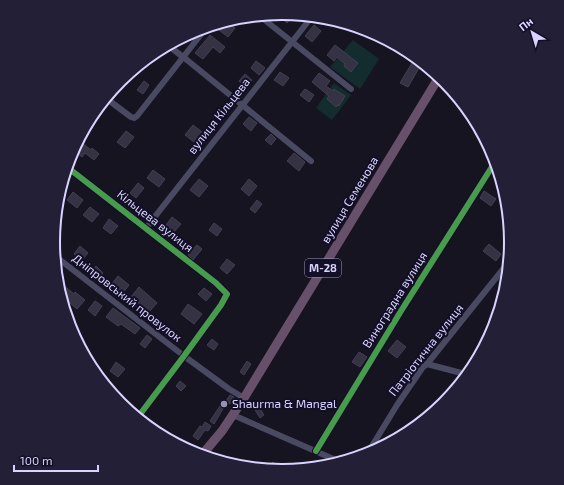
<svg xmlns="http://www.w3.org/2000/svg" width="564" height="485" font-family="'Exo 2',sans-serif">
<style>
.green{fill:#132c2d}
.building{fill:#343243;stroke:#433f54}
.lines{fill:none;stroke-linecap:round;stroke-linejoin:round}
.minor{stroke:#4a4962;stroke-width:6}
.highway{stroke:#67516a;stroke-width:9}
.cycleway-casing{stroke:#130f26;stroke-width:8}
.cycleway{stroke:#469c4c;stroke-width:6}
.poi-dot{fill:#9591b1;stroke:#130f26;stroke-width:1.5}
.labels{text-anchor:middle;stroke-width:4;stroke-linejoin:round;paint-order:stroke}
.shield{fill:#130f26;stroke:#9e99be;stroke-width:1}
.shield-label{font-size:11px;font-weight:bold;fill:#d9d4ff}
.street-label{font-size:12px;fill:#d9d4ff;stroke:#130f26}
.poi-label{font-size:12px;fill:#d9d4ff;stroke:#130f26;text-anchor:start}
.rim{fill:none;stroke:#d9d4ff;stroke-width:2}
</style>
<rect width="100%" height="100%" fill="#161421"/>
<g class="green">
<path d="M353,40L379,59L360,89L330,67Z"/>
<path d="M334,83L351,95L332,120L316,108Z"/>
</g>
<g class="building">
<path d="M282,13L294,15L287,23L277,14Z"/>
<path d="M229,24L235,28L228,37L219,30L223,25Z"/>
<path d="M314,25L321,31L312,42L305,36Z"/>
<path d="M210,35L225,47L220,53L213,47L203,59L195,53Z"/>
<path d="M335,45L358,63L351,72L344,66L345,64L337,57L334,61L327,55Z"/>
<path d="M256,61L265,68L259,75L251,68Z"/>
<path d="M412,63L419,68L408,87L400,83Z"/>
<path d="M280,72L289,78L283,86L274,80Z"/>
<path d="M319,73L330,81L326,86L333,91L334,89L345,96L339,106L338,105L336,107L327,99L329,96L312,82Z"/>
<path d="M245,74L252,80L247,87L239,81Z"/>
<path d="M144,81L149,85L143,94L137,90Z"/>
<path d="M305,89L314,95L309,102L300,95Z"/>
<path d="M249,117L257,123L251,131L243,124Z"/>
<path d="M193,125L202,132L194,142L185,135Z"/>
<path d="M126,131L134,137L125,148L117,142Z"/>
<path d="M271,134L276,139L271,145L265,140Z"/>
<path d="M82,143L91,150L92,148L99,154L94,160L85,153L82,157L75,151Z"/>
<path d="M294,153L305,162L299,171L287,161Z"/>
<path d="M153,170L165,179L159,187L147,178Z"/>
<path d="M199,179L208,186L199,197L190,190Z"/>
<path d="M249,179L257,186L249,196L241,189Z"/>
<path d="M138,183L144,188L136,198L130,193Z"/>
<path d="M484,191L496,199L491,206L480,198Z"/>
<path d="M73,192L83,200L77,208L67,200Z"/>
<path d="M257,200L262,204L255,213L250,209Z"/>
<path d="M90,207L99,214L92,222L83,215Z"/>
<path d="M172,217L181,224L174,232L166,225Z"/>
<path d="M109,219L118,226L111,234L103,228Z"/>
<path d="M214,223L222,229L217,236L209,230Z"/>
<path d="M489,244L501,254L496,261L483,251Z"/>
<path d="M197,245L202,249L193,260L188,255Z"/>
<path d="M80,246L88,253L82,260L74,254Z"/>
<path d="M227,259L235,265L227,274L220,268Z"/>
<path d="M96,266L103,273L98,279L90,273Z"/>
<path d="M118,276L129,285L122,294L111,285Z"/>
<path d="M61,283L74,294L75,292L85,300L77,309L64,298Z"/>
<path d="M139,287L157,303L149,312L131,297Z"/>
<path d="M204,288L212,294L206,301L198,294Z"/>
<path d="M95,301L102,306L95,316L88,310Z"/>
<path d="M188,304L202,314L194,324L181,314Z"/>
<path d="M113,308L140,328L135,334L121,324L118,326L106,317Z"/>
<path d="M147,335L152,339L145,348L140,344Z"/>
<path d="M212,339L218,344L214,350L207,345Z"/>
<path d="M397,340L406,347L397,358L388,351Z"/>
<path d="M359,352L367,357L360,367L352,362Z"/>
<path d="M247,361L251,364L244,375L240,372Z"/>
<path d="M116,362L125,369L118,377L110,371Z"/>
<path d="M180,381L186,386L181,391L176,386Z"/>
<path d="M230,395L234,397L230,404L227,402L214,424L210,421L224,400L226,401Z"/>
<path d="M259,407L264,415L260,418L255,410Z"/>
<path d="M205,422L211,426L208,431L205,430L198,440L193,436L200,426L202,427Z"/>
<path d="M273,462L285,471L267,469Z"/>
</g>
<g class="lines">
<g class="minor">
<path d="M261,17L351,89"/>
<path d="M170,47L187,60L311,161"/>
<path d="M107,99L131,117L134,118L137,116L206,28"/>
<path d="M67,167L216,283L227,294L221,305L184,356L138,417"/>
<path d="M146,228L310,19"/>
<path d="M55,256L184,356L229,389L244,398"/>
<path d="M427,364L465,374"/>
<path d="M233,415L338,461"/>
<path d="M316,451L401,311L495,162"/>
<path d="M368,455L369,451L397,405L423,367L427,364L508,263"/>
<path d="M361,456L369,451"/>
</g>
<path class="highway" d="M201,456L222,431L244,398L439,77"/>
<defs>
<g id="cycleway">
<path d="M67,167L216,283L227,294L221,305L184,356L138,417"/>
<path d="M316,451L401,311L495,162"/>
</g>
</defs>
<use href="#cycleway" class="cycleway-casing"/>
<use href="#cycleway" class="cycleway"/>
</g>
<circle class="poi-dot" cx="224" cy="404" r="4"/>
<g class="labels">
<rect class="shield" x="305" y="259" width="36" height="18" rx="3"/>
<g class="shield-label">
<text x="323" y="272">М-28</text>
</g>
<g class="street-label">
<text transform="translate(219 116) rotate(-52)" y="4">вулиця Кільцева</text>
<text transform="translate(350 200) rotate(-59)" y="4">вулиця Семенова</text>
<text transform="translate(155 221) rotate(38)" y="4">Кільцева вулиця</text>
<text transform="translate(127 298) rotate(38)" y="4">Дніпровський провулок</text>
<text transform="translate(395 300) rotate(-58)" y="4">Виноградна вулиця</text>
<text transform="translate(426 350) rotate(-52)" y="4">Патріотична вулиця</text>
</g>
<g class="poi-label">
<text x="232" y="408">Shaurma &amp; Mangal</text>
</g>
</g>
<path d="M0 0H564V485H0ZM60 242a222 222 0 1 1 444 0a222 222 0 1 1-444 0Z" fill="#231f37" fill-rule="evenodd"/>
<path class="rim" d="M60 242a222 222 0 1 1 444 0a222 222 0 1 1-444 0Z"/>
<g transform="translate(532 32) rotate(322)" stroke="#130f26" stroke-width="3" paint-order="stroke">
<path d="M0-3L7 15L0 10L-7 15Z" fill="#d9d4ff"/>
<text y="-6" font-size="11" font-weight="bold" text-anchor="middle" fill="#d9d4ff">Пн</text>
</g>
<path d="M14 465v6h84v-6" fill="none" stroke="#d9d4ff" stroke-width="2"/>
<text x="20" y="465" font-size="12" fill="#d9d4ff" stroke="#130f26" stroke-width="3" paint-order="stroke">100 m</text>
</svg>
